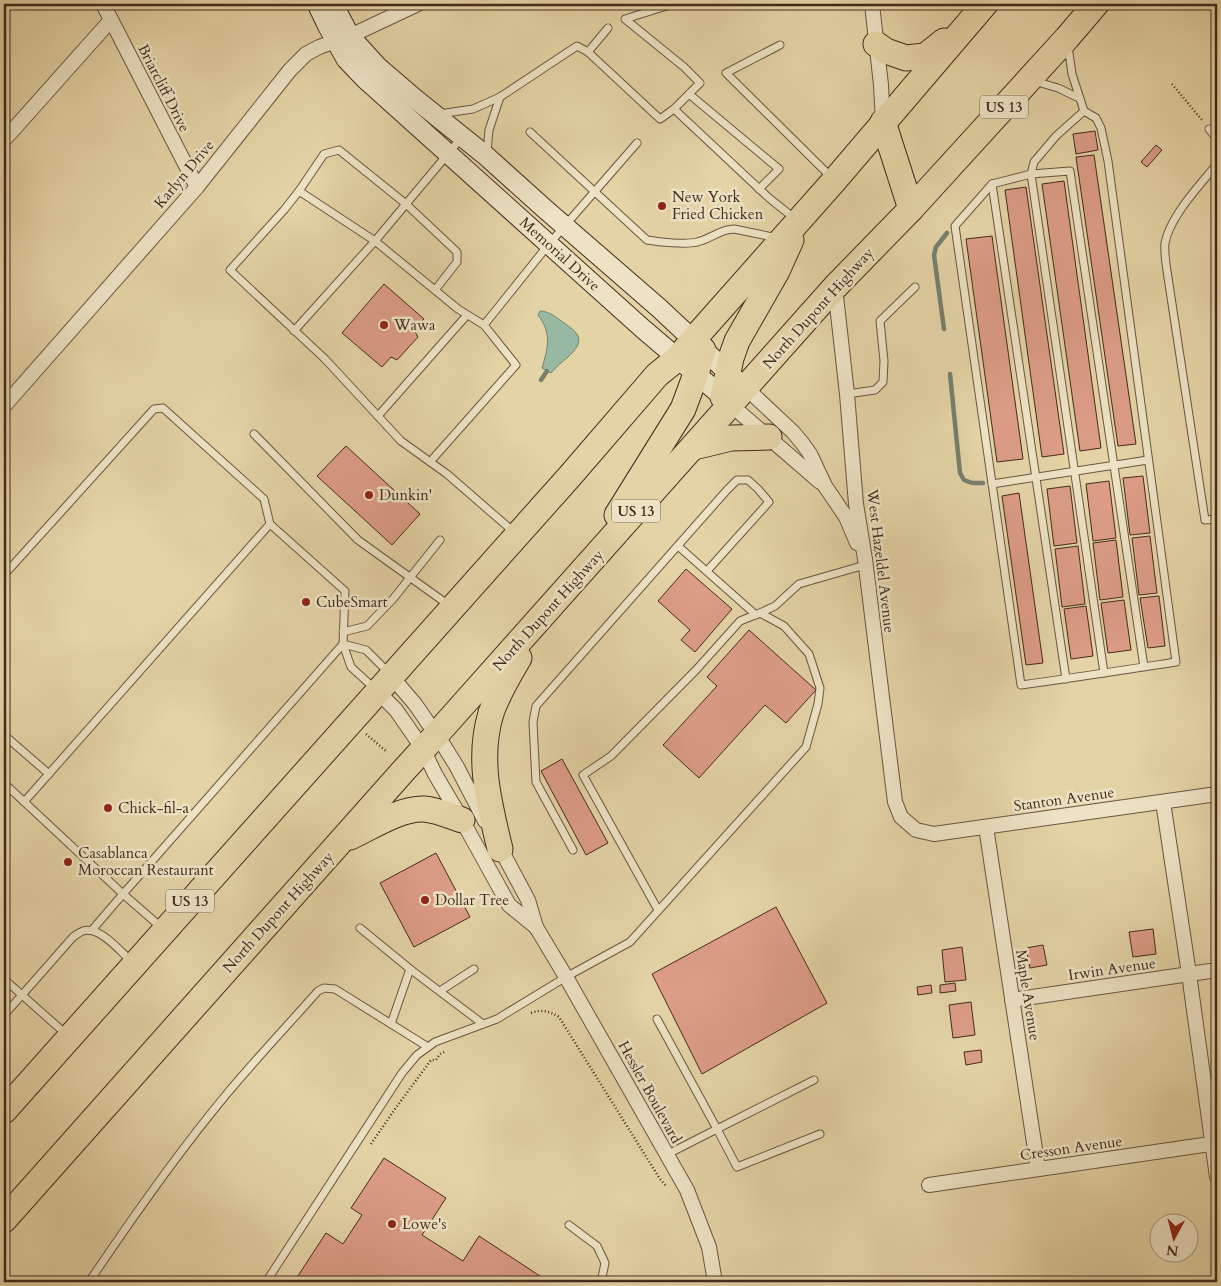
<svg xmlns="http://www.w3.org/2000/svg" width="1221" height="1286" font-family="Cardo,serif">
<style>
.water{fill:#97b9a1;stroke:#75806d}
.lines{fill:none;stroke-linecap:round;stroke-linejoin:round}
.stream{stroke:#75806d;stroke-width:4.5}
.building{fill:#dc9c86;stroke:#422b1e}
.lane-casing{stroke:#6a5540;stroke-width:9}
.street-casing{stroke:#6a5540;stroke-width:16}
.secondary-casing{stroke:#422b1e;stroke-width:21}
.highway-casing{stroke:#422b1e;stroke-width:27}
.path{stroke:#422b1e;stroke-width:2.5;stroke-dasharray:1 2.5;stroke-linecap:butt}
.lane{stroke:#ede2c4;stroke-width:7}
.street{stroke:#ede2c4;stroke-width:14}
.secondary{stroke:#ede2c4;stroke-width:19}
.highway{stroke:#e4d3a5;stroke-width:25}
.poi-dot{fill:#8f2418;stroke:#ede2c4;stroke-width:2}
.labels{text-anchor:middle;stroke-width:5;stroke-linejoin:round;paint-order:stroke}
.shield{fill:#ede2c4;stroke:#756250;stroke-width:1}
.shield-label{font-size:14px;font-weight:bold;fill:#422b1e}
.street-label{font-size:15px;fill:#422b1e;stroke:#ede2c4}
.poi-label{font-size:15px;fill:#422b1e;stroke:#ede2c4;text-anchor:start}
</style>
<rect width="100%" height="100%" fill="#e4d3a5"/>
<filter id="stains"><feTurbulence type="fractalNoise" baseFrequency=".004" numOctaves="4"/><feColorMatrix values="0 0 0 0 .2 0 0 0 0 .09 0 0 0 0 .02 0 0 0 .5 -.17"/></filter>
<radialGradient id="worn" r=".72"><stop offset=".6" stop-color="#630" stop-opacity="0"/><stop offset="1" stop-color="#630" stop-opacity=".3"/></radialGradient>
<path class="water" d="M540,311C549,311 557,318 564,323C582,335 584,342 568,357C562,362 556,367 551,373L542,368C548,348 552,333 538,315Z"/>
<g class="lines">
<g class="stream">
<path d="M944,329L934,255L936,247L947,233"/>
<path d="M950,374L960,473L964,480L972,483H983"/>
<path d="M541,380L547,371"/>
</g>
</g>
<g class="building">
<path d="M1095,131L1098,150L1076,154L1073,134Z"/>
<path d="M1156,145L1162,150L1147,167L1141,162Z"/>
<path d="M1094,155L1136,444L1118,446L1076,157Z"/>
<path d="M1064,181L1101,448L1080,451L1042,184Z"/>
<path d="M1026,187L1064,454L1042,457L1005,190Z"/>
<path d="M992,236L1023,459L997,462L966,239Z"/>
<path d="M384,284L424,319L414,330L418,337L397,360L391,357L382,367L342,333Z"/>
<path d="M346,446L420,514L392,545L317,476Z"/>
<path d="M1143,476L1150,533L1130,535L1123,478Z"/>
<path d="M1109,481L1116,538L1093,541L1086,484Z"/>
<path d="M1070,486L1077,543L1054,546L1047,489Z"/>
<path d="M1019,493L1043,663L1026,665L1002,496Z"/>
<path d="M1150,536L1157,593L1139,595L1132,538Z"/>
<path d="M1116,540L1123,597L1100,600L1093,543Z"/>
<path d="M1078,546L1085,604L1062,607L1055,549Z"/>
<path d="M686,569L732,609L695,652L681,640L690,630L658,601Z"/>
<path d="M1159,596L1165,646L1148,648L1140,598Z"/>
<path d="M1124,600L1131,650L1108,653L1101,603Z"/>
<path d="M1086,606L1093,656L1071,659L1064,609Z"/>
<path d="M749,630L816,690L786,723L765,705L699,778L663,745L717,686L707,677Z"/>
<path d="M562,759L608,843L586,855L541,771Z"/>
<path d="M436,853L470,917L414,947L380,883Z"/>
<path d="M776,907L827,1003L702,1074L652,974Z"/>
<path d="M1153,929L1156,954L1133,957L1129,932Z"/>
<path d="M1043,945L1047,965L1030,968L1026,948Z"/>
<path d="M962,947L966,980L945,982L942,950Z"/>
<path d="M955,983L956,991L940,993V985Z"/>
<path d="M931,985L932,993L918,995L917,987Z"/>
<path d="M971,1002L975,1035L953,1038L949,1005Z"/>
<path d="M981,1050L982,1062L966,1065L964,1052Z"/>
<path d="M384,1158L446,1198L422,1235L463,1261L479,1236L543,1278L540,1282H294L326,1233L343,1244L362,1215L351,1208Z"/>
</g>
<g class="lines">
<defs>
<g id="lane">
<path d="M780,45L726,73L831,177"/>
<path d="M1068,46L1072,74L1084,111L1056,136L1034,162L1031,174L1104,673"/>
<path d="M588,52L608,28"/>
<path d="M1034,81L1058,88L1079,98"/>
<path d="M689,94L779,169L759,189"/>
<path d="M674,109L769,198L794,218"/>
<path d="M1084,111L1096,118L1101,128L1108,161L1176,662C1124,670 1073,678 1021,685L955,226L992,184L1031,174L1070,171L1144,667"/>
<path d="M439,114L473,109L500,97L577,46L588,52L660,119L674,109L700,83L684,67L625,19L673,4"/>
<path d="M1209,129L1217,139"/>
<path d="M530,132L647,240C659,242 686,245 697,242C711,239 720,229 734,229L778,238"/>
<path d="M462,137L375,241L299,191L284,210L230,270L325,359L401,441L447,474L515,533"/>
<path d="M487,152L489,130L500,97"/>
<path d="M1217,164C1200,185 1170,216 1165,243C1164,252 1166,263 1167,271L1205,520L1217,519"/>
<path d="M992,184L1066,679"/>
<path d="M299,191L324,154L339,150L406,204L457,252V262L435,290"/>
<path d="M294,331L375,241L458,309L484,325"/>
<path d="M847,394L875,390L883,382L884,361L880,321L915,287"/>
<path d="M378,416L467,315"/>
<path d="M254,434L358,540L450,606"/>
<path d="M430,462L516,365L484,325L549,244L637,143"/>
<path d="M992,484L1148,460"/>
<path d="M678,546L756,615"/>
<path d="M4,575L154,409L163,408L264,499L270,524L345,591L343,644L351,667L375,689"/>
<path d="M343,632L367,626L393,599L440,540"/>
<path d="M343,644L366,650L389,673"/>
<path d="M4,735L49,774"/>
<path d="M4,783L123,894L343,644"/>
<path d="M24,802L270,524"/>
<path d="M573,850L536,782L533,722L536,706L727,490L737,480H748L758,489L769,502L707,571"/>
<path d="M658,910L583,775L611,756L696,670L740,621L760,613L775,606L799,584L865,565"/>
<path d="M360,928L410,969"/>
<path d="M92,930L123,894L162,928"/>
<path d="M4,979L22,995L73,937C76,935 80,932 83,931C100,926 120,951 132,962"/>
<path d="M440,991L474,969"/>
<path d="M4,1015L22,995L67,1035"/>
<path d="M657,1019L717,1129L666,1155"/>
<path d="M391,1024L410,969L483,1024"/>
<path d="M814,1080L717,1129L737,1167L820,1134"/>
<path d="M569,1225L597,1246L605,1263L601,1282"/>
<path d="M89,1282C132,1218 176,1155 225,1096C255,1060 287,1026 318,991L324,988L335,989L428,1047"/>
<path d="M266,1282L402,1073L417,1055L435,1042L497,1019L566,977L630,942L806,747L818,704L820,688L809,654L784,626L760,613"/>
</g>
<g id="street">
<path d="M103,4L197,187"/>
<path d="M872,4L881,85L883,122"/>
<path d="M4,140L111,20"/>
<path d="M835,287L847,394L856,504L865,559L895,802L901,817L916,830L934,834L1217,794"/>
<path d="M746,388L793,432L803,444L810,454L825,486L846,517L857,543"/>
<path d="M731,405L820,482"/>
<path d="M4,406L197,187L290,70L306,54L319,47L350,36L418,4"/>
<path d="M391,676L415,704L444,746L457,767L485,821"/>
<path d="M377,691L396,710L423,749L435,774L462,820L509,905L536,927"/>
<path d="M1163,802L1189,974L1217,1177"/>
<path d="M986,827L1038,1169"/>
<path d="M498,844L528,900L536,927L566,977L687,1190L709,1247L715,1282"/>
<path d="M1012,1000L1217,970"/>
<path d="M929,1185L1217,1143"/>
</g>
<g id="secondary">
<path d="M317,4L327,25L346,59L365,79L642,328L730,403"/>
<path d="M333,4L350,36L378,67L414,98L485,155L545,209L659,308L736,380"/>
</g>
<g id="highway">
<path d="M876,44L886,51L906,58L925,56L944,41"/>
<path d="M883,122L911,209"/>
<path d="M723,397L731,358L737,341L777,271L791,240"/>
<path d="M694,447L731,438L769,437"/>
<path d="M617,515L683,409L696,374L703,350"/>
<path d="M350,837C372,827 400,808 424,809C437,810 450,816 462,820"/>
<path d="M500,849C489,803 477,759 491,713C498,693 509,675 519,658"/>
<path d="M4,1111L570,476L657,375L678,358L693,340L834,181L985,4"/>
<path d="M4,1220L405,769L436,735L835,287L911,209L1067,38L1096,4"/>
</g>
</defs>
<use href="#lane" class="lane-casing"/>
<use href="#street" class="street-casing"/>
<use href="#secondary" class="secondary-casing"/>
<use href="#highway" class="highway-casing"/>
<g class="path">
<path d="M1172,84L1202,120"/>
<path d="M366,734L386,751"/>
<path d="M531,1013C542,1009 549,1011 559,1017L660,1179L667,1187"/>
<path d="M371,1144L395,1109L431,1060H436L440,1054L444,1052"/>
</g>
<use href="#lane" class="lane"/>
<use href="#street" class="street"/>
<use href="#secondary" class="secondary"/>
<use href="#highway" class="highway"/>
</g>
<g class="poi-dot">
<circle cx="662" cy="206" r="5"/>
<circle cx="384" cy="325" r="5"/>
<circle cx="369" cy="495" r="5"/>
<circle cx="306" cy="602" r="5"/>
<circle cx="108" cy="808" r="5"/>
<circle cx="68" cy="862" r="5"/>
<circle cx="425" cy="900" r="5"/>
<circle cx="392" cy="1224" r="5"/>
</g>
<g class="labels">
<g class="shield">
<rect x="980" y="95.5" width="48" height="23" rx="4"/>
<rect x="612" y="499.5" width="48" height="23" rx="4"/>
<rect x="166" y="889.5" width="48" height="23" rx="4"/>
</g>
<g class="shield-label">
<text x="1004" y="112">US 13</text>
<text x="636" y="516">US 13</text>
<text x="190" y="906">US 13</text>
</g>
<g class="street-label">
<text transform="translate(164 88) rotate(63)" y="5">Briarcliff Drive</text>
<text transform="translate(184 174) rotate(-50)" y="5">Karlyn Drive</text>
<text transform="translate(560 254) rotate(42)" y="5">Memorial Drive</text>
<text transform="translate(818 308) rotate(-48)" y="5">North Dupont Highway</text>
<text transform="translate(881 561) rotate(83)" y="5">West Hazeldel Avenue</text>
<text transform="translate(548 610) rotate(-48)" y="5">North Dupont Highway</text>
<text transform="translate(1064 799) rotate(-8)" y="5">Stanton Avenue</text>
<text transform="translate(278 912) rotate(-48)" y="5">North Dupont Highway</text>
<text transform="translate(1112 969) rotate(-8)" y="5">Irwin Avenue</text>
<text transform="translate(1028 995) rotate(81)" y="5">Maple Avenue</text>
<text transform="translate(650 1092) rotate(61)" y="5">Hessler Boulevard</text>
<text transform="translate(1071 1148) rotate(-8)" y="5">Cresson Avenue</text>
</g>
<g class="poi-label">
<text x="672" y="202">New York<tspan x="672" dy="17">Fried Chicken</tspan></text>
<text x="394" y="330">Wawa</text>
<text x="379" y="500">Dunkin'</text>
<text x="316" y="607">CubeSmart</text>
<text x="118" y="813">Chick-fil-a</text>
<text x="78" y="858">Casablanca<tspan x="78" dy="17">Moroccan Restaurant</tspan></text>
<text x="435" y="905">Dollar Tree</text>
<text x="402" y="1229">Lowe's</text>
</g>
</g>
<rect width="1221" height="1286" fill="none" stroke="#e4d3a5" stroke-width="20"/>
<rect x="5" y="5" width="1211" height="1276" fill="none" stroke="#422b1e" stroke-width="2.5"/>
<rect x="10" y="10" width="1201" height="1266" fill="none" stroke="#422b1e"/>
<g transform="translate(1174 1238) rotate(187)"><circle r="24" fill="#ede2c4" stroke="#a99982"/>
<path d="M0-4L9 19L0 12L-9 19Z" fill="#8f2418"/>
<text y="-8" font-size="14" font-weight="bold" text-anchor="middle" fill="#422b1e">N</text>
</g>
<rect width="100%" height="100%" filter="url(#stains)"/>
<rect width="100%" height="100%" fill="url(#worn)"/>
</svg>
